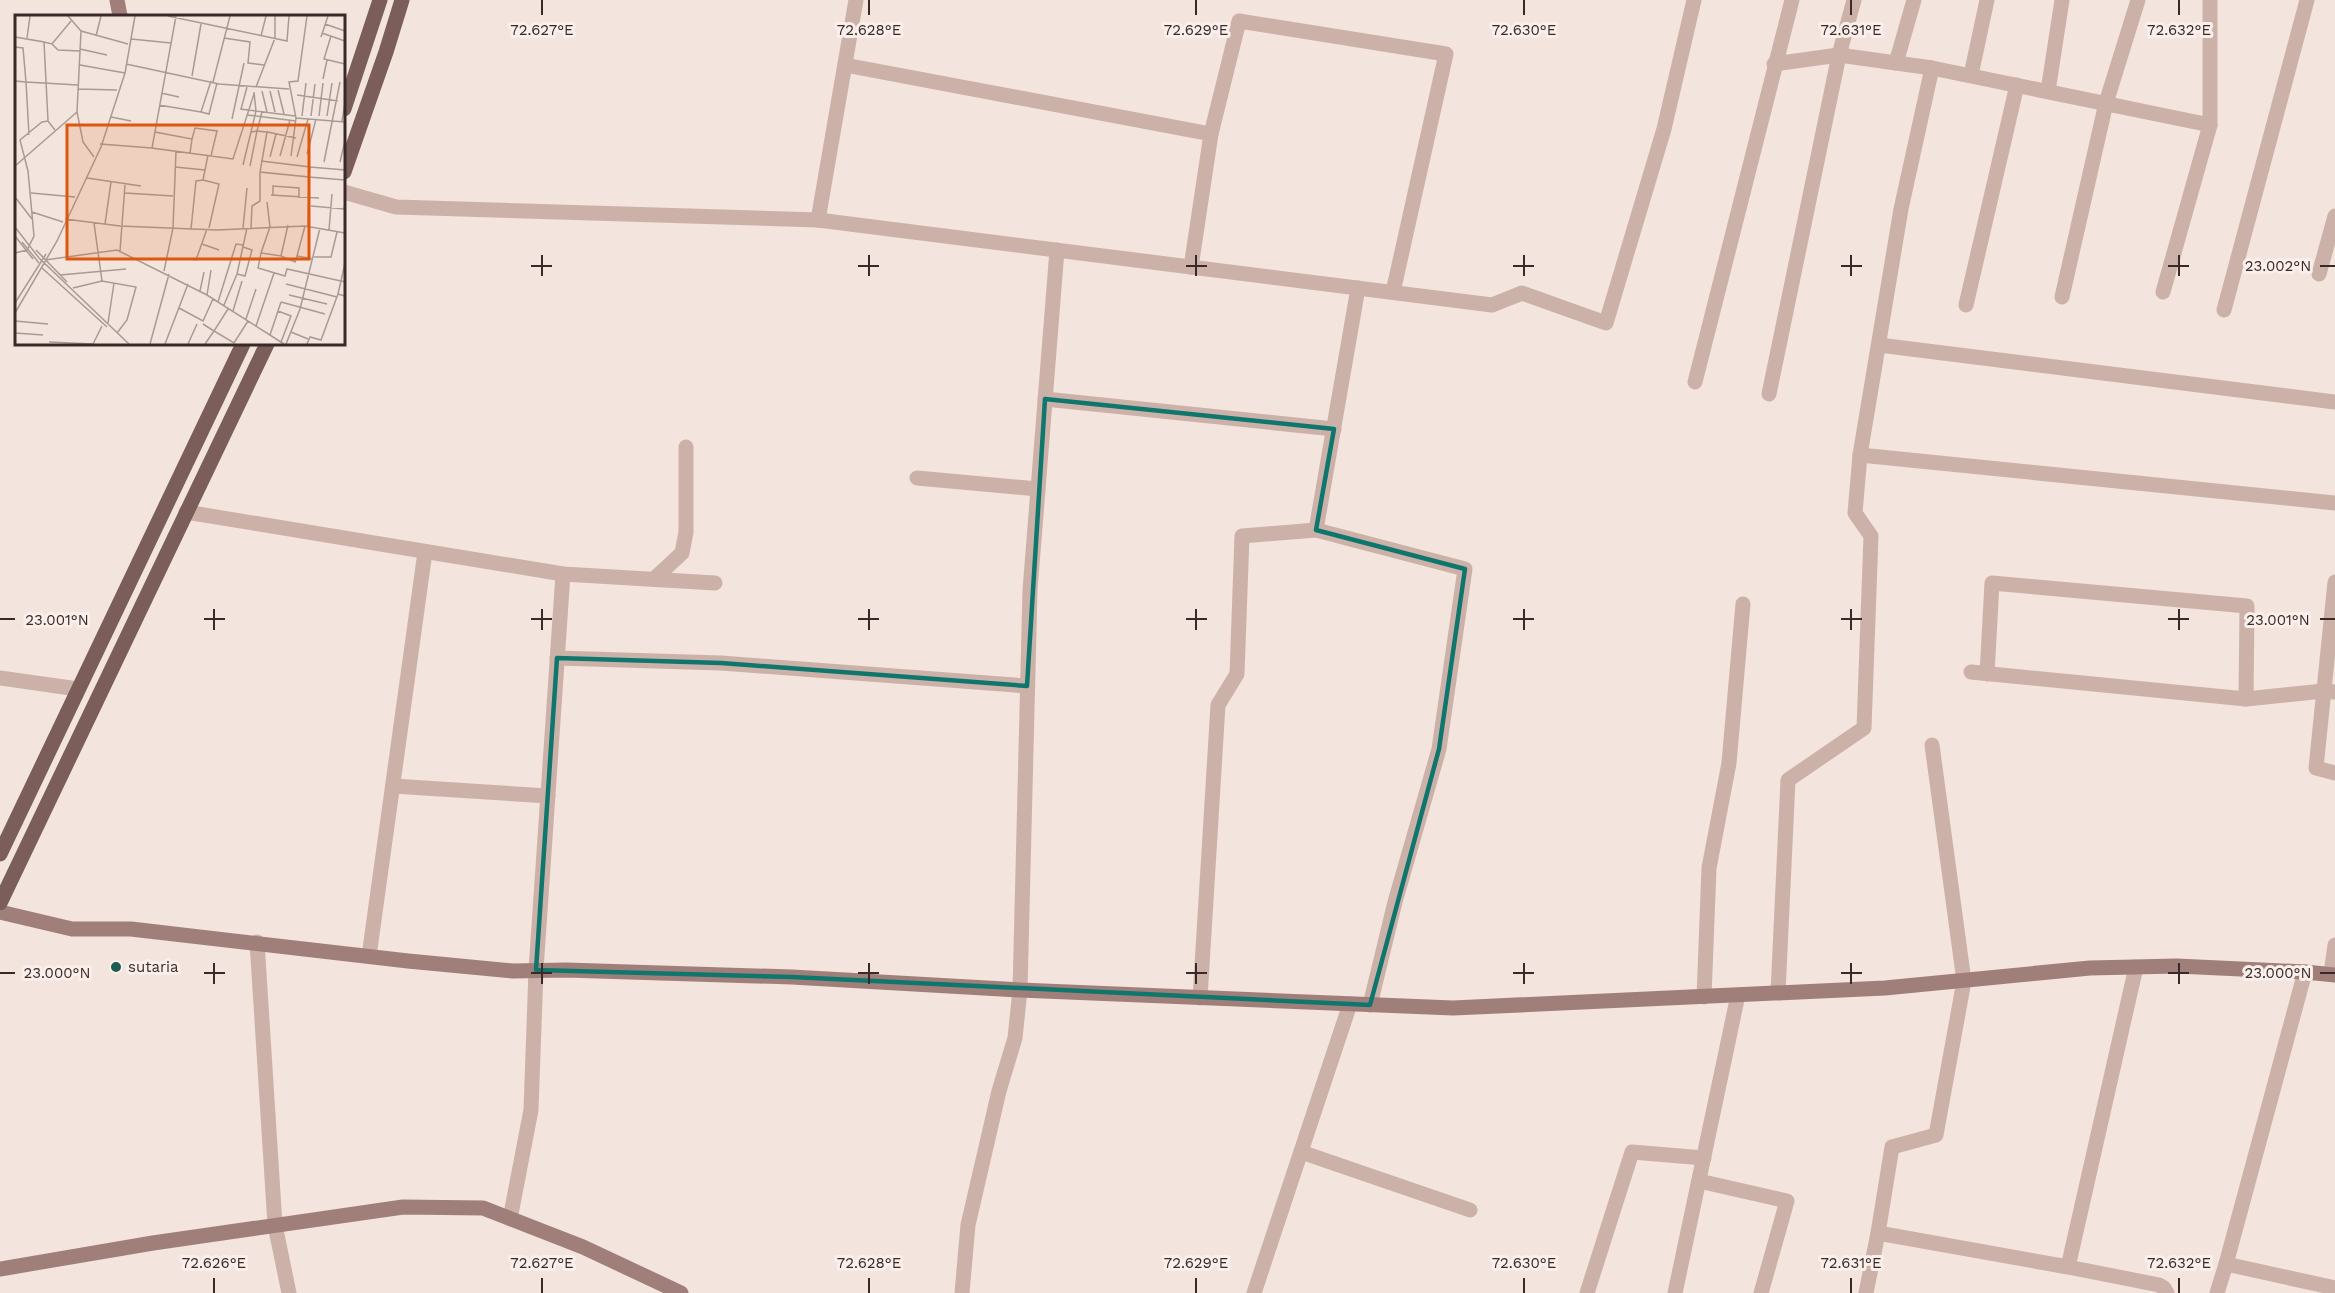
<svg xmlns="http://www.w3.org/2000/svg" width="2335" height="1293" font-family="'Work Sans',sans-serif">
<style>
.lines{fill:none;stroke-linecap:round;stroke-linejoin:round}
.street{stroke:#ccb1a9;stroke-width:15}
.secondary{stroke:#a07f7a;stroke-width:15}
.primary{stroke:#7b5d5a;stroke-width:15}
.marked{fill:none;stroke:#0f766e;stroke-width:4.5;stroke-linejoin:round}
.ticks{fill:none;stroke:#392a29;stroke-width:2}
.poi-dot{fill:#1d5c51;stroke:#faefea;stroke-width:2}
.labels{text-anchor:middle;stroke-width:6;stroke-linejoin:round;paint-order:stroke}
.poi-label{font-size:15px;fill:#392a29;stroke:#faefea;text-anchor:start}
.inset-road{fill:none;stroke:#a99a95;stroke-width:1.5}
.view{fill:#df570d;fill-opacity:0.15;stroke:#df570d;stroke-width:3}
.inset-edge{fill:none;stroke:#392a29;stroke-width:3}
.ticks-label{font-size:15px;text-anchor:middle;fill:#392a29;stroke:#faefea;stroke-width:6;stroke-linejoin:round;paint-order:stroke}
</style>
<rect width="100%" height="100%" fill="#f3e4dd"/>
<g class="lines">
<g class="street">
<path d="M856,0L818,220L1492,305L1522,293L1606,323L1664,129L1694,0"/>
<path d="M1854,0L1839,55L1932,68"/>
<path d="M1896,63L1914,0"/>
<path d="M845,65L1211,134L1191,267"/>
<path d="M1971,75L1987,0"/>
<path d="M2048,91L2062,0"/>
<path d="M2210,125L1932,68L1901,209L1860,455L2335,503"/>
<path d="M1211,134L1239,21L1446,54L1393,292"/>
<path d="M344,192L396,207L818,220"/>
<path d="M2319,274L2335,216"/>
<path d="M2163,292L2210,125V0"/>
<path d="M2062,297L2106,103L2138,0"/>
<path d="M1966,305L2017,85"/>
<path d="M2224,310L2307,0"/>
<path d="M1879,345L2335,402"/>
<path d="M1695,382L1792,0"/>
<path d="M1769,394L1839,55L1774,64"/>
<path d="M1045,399L1334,429"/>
<path d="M917,478L1038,489"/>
<path d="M186,512L563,574L715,583"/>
<path d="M1316,530L1465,569L1439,749L1395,902L1370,1005"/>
<path d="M654,579L682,553L686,532V447"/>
<path d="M2335,582L2316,768L2335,773"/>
<path d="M557,658L721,663L1027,686"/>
<path d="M1971,672L2246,699L2323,691L2335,692"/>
<path d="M1987,674L1992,583L2247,606L2246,699"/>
<path d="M0,678L78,689"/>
<path d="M1932,745L1964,981L1936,1135L1892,1147L1878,1233L2068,1267L2136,967"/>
<path d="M393,786L548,796"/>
<path d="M257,942L275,1225L289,1293"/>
<path d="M369,956L425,552"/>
<path d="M2305,972L2226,1264L2335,1288"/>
<path d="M2331,974L2335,945"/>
<path d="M1778,993L1788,780L1864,728L1871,536L1855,513L1860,455"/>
<path d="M1704,997L1709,868L1729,763L1743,604"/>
<path d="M1200,998L1218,705L1237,674L1242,536L1316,530L1358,288"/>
<path d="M1301,1152L1470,1210"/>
<path d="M1699,1181L1787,1201L1761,1293"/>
<path d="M510,1219L531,1110L536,970L563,574"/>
<path d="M2068,1267L2159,1285L2164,1288L2167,1293"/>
<path d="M962,1293L968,1225L999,1091L1015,1038L1020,990L1030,590L1057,250"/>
<path d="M1254,1293L1350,1004"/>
<path d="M1587,1293L1632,1152L1704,1158"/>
<path d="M1675,1293L1738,995"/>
<path d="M1866,1293L1878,1233"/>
<path d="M2217,1293L2226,1264"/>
</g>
<g class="secondary">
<path d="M117,0L120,16"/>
<path d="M0,912L72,929H131L408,961L513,971L566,970L792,977L1020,990L1453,1008L1885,988L2090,968L2177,966L2305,972L2335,975"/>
<path d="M0,1269L153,1243L403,1207L483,1208L583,1247L681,1293"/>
</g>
<g class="primary">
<path d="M344,109L380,0"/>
<path d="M344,172L386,52L402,0"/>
<path d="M0,854L243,344"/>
<path d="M0,903L267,344"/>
</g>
</g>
<path class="marked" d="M1045,399L1334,429L1316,530L1465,569L1439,749L1370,1005L792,977L536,970L557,658L721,663L1027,686Z"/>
<path class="ticks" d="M542,0V15M869,0V15M1196,0V15M1524,0V15M1851,0V15M2179,0V15M542,255V276M869,255V276M1196,255V276M1524,255V276M1851,255V276M2179,255V276M531,266H552M858,266H879M1186,266H1207M1513,266H1534M1841,266H1862M2168,266H2189M2320,266H2335M214,609V630M542,609V630M869,609V630M1196,609V630M1524,609V630M1851,609V630M2179,609V630M0,619H15M204,619H225M531,619H552M858,619H879M1186,619H1207M1513,619H1534M1841,619H1862M2168,619H2189M2320,619H2335M214,963V984M542,963V984M869,963V984M1196,963V984M1524,963V984M1851,963V984M2179,963V984M0,973H15M204,973H225M531,973H552M858,973H879M1186,973H1207M1513,973H1534M1841,973H1862M2168,973H2189M2320,973H2335M214,1278V1293M542,1278V1293M869,1278V1293M1196,1278V1293M1524,1278V1293M1851,1278V1293M2179,1278V1293"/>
<circle class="poi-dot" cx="116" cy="967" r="6"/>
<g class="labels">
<g class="poi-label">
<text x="128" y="972">sutaria</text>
</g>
</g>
<g transform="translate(15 15)">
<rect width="330" height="330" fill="#f3e4dd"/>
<path class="inset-road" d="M53,1L66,16L62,97L68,127L79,142M153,1L272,26L274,1M161,1L137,133L218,144L239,79M310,9L330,16M66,16L113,29M307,18L330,26M81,21L86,1M246,21L251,1M316,21L309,44L330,49M0,22L29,27L33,106M306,22L313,1M12,23L15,1M209,23L235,27L233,48L249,50M116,24L156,28M29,27L37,29L56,6M37,29L43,35L65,36M0,32L8,33L11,67L63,70M65,34L92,40M111,49L204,69L274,74M65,50L110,58M177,61L186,9M308,64L312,45M0,66L11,67L14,120M196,66L186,97L194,99L202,68M198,67L215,1M232,72L226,94L280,101M241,72L260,23V1M63,74L102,75M263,75L269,99M247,76L252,97M255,76L260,97M146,78L164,82M282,80L323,86M144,90L186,97M247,97L242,116L252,117M232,100L281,106M287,101L291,68M296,101L300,69M304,101L308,68M312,101L317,68M96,102L116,106M281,103L330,107M217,104L229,48M327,106L330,88M140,117L177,124L175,138M281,123L252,117L245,157L294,162L293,211M177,124L180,113L202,116L196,141M85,129L137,133M292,139L301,104M265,141L275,105M276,141L281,103L274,67L283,66L292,1M255,142L261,119M282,142L293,104M246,146L295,152L294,162L330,165M309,147L325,67M325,147L330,126M228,150L241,96L239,77M0,151L62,97M235,151L242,116L236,117M160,152L190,155M295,152L330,155M72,163L126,171M188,165L204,169L194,213M16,178L60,182M110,178L158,181M256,180L304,183M258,180V171L284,173V183M0,182L17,204M252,187L255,212L246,238L266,241L273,210M296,191L329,194L330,189M17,197L48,207M50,204L105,211L202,215L290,211L330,218M79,208L87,266M90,209L96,167M290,211L282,241L298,244M0,212L24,243L114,329M228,213L232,173M236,213L237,191L245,186V157M176,214L181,166L188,165L193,140M314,215L317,179M0,221L18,244M7,227L24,248M187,229L204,235M21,235L52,267M105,236L110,170M0,238L12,235L19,221L13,156L5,125L27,107L33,106L40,115M246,238L243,253L270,261L272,254L326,266L323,279L330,281M266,241L280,247L282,241M299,242H316L322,217M175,244L181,245L192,214M30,245L102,235L192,280L269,329M330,248L326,266L330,267M27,253L92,312M149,256L158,213L161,136M222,259L230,261L237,235L228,232M45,260L111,254M271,269L322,282M58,273L87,266L121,272L112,305L102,318M185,276L189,257M192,280L196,255M274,280L312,289M203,287L221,229L228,230M266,287L310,299M0,288L31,239M209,290L222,259L232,213M164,293L188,306L198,284M213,294L199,316L219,328L233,306M218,296L227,266M263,296L276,301L266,327M0,298L42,226L86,132L110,58L120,1M231,304L241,274M0,306L33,309M93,308L99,268M188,309L199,316L190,329M241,311L259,258M276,317L293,324M0,318L28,320M255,320L266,287M34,327L78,329M78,329L87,311M135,329L154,259M150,329L173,269M173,329L182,309M271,329L285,294L305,213M292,329L295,322L306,325L323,279"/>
<path class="view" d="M52,110H294V244H52Z"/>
<rect width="330" height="330" class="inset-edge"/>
</g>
<g class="ticks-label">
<text x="542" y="35">72.627°E</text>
<text x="869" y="35">72.628°E</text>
<text x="1196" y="35">72.629°E</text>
<text x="1524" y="35">72.630°E</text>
<text x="1851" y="35">72.631°E</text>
<text x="2179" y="35">72.632°E</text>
<text x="2278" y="271">23.002°N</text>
<text x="57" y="625">23.001°N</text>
<text x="2278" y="625">23.001°N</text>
<text x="57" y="978">23.000°N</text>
<text x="2278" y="978">23.000°N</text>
<text x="214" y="1268">72.626°E</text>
<text x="542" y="1268">72.627°E</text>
<text x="869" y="1268">72.628°E</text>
<text x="1196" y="1268">72.629°E</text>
<text x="1524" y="1268">72.630°E</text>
<text x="1851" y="1268">72.631°E</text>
<text x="2179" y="1268">72.632°E</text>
</g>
</svg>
